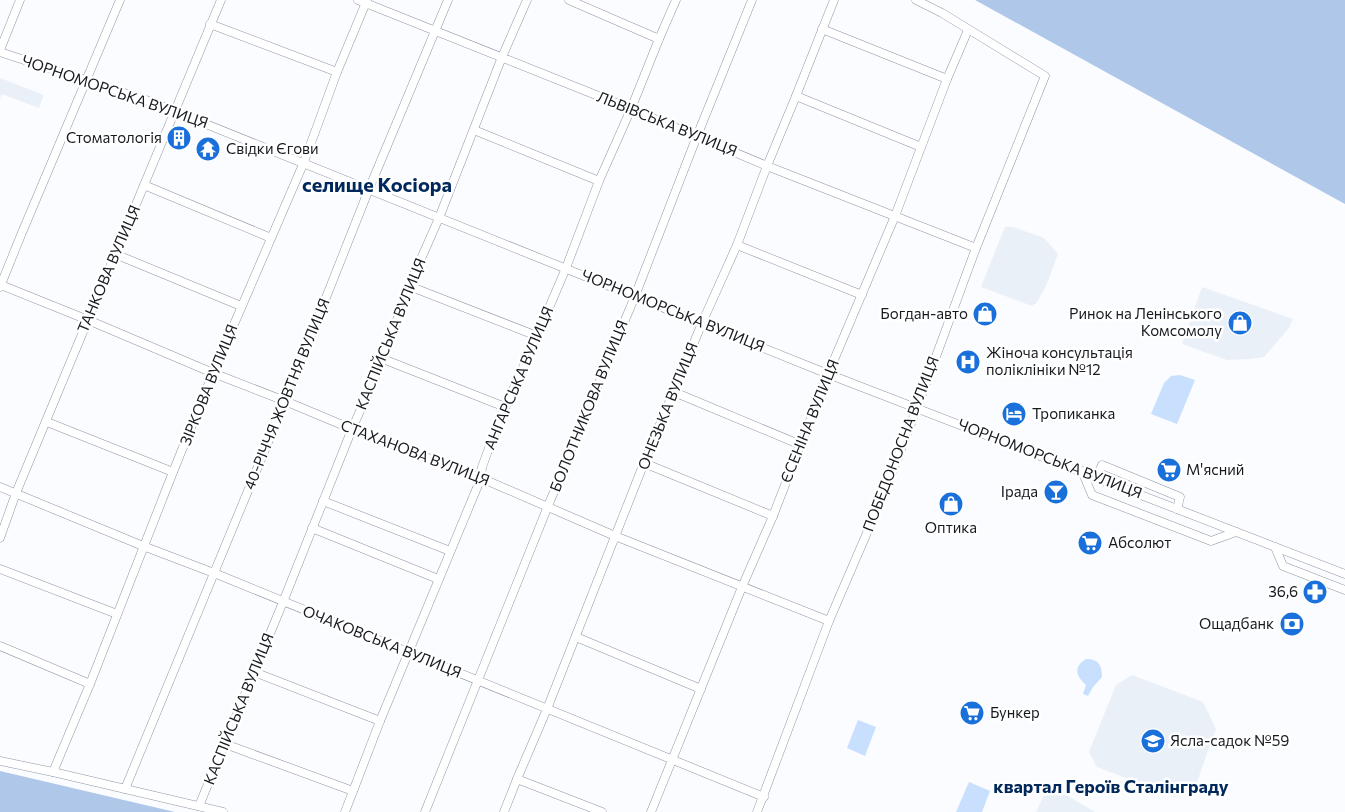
<svg xmlns="http://www.w3.org/2000/svg" width="1345" height="812" font-family="Commissioner,sans-serif">
<style>
.built{fill:#eaf0f8}
.green{fill:#c8dffe}
.forest{fill:#afc8ea}
.lines{fill:none;stroke-linecap:round;stroke-linejoin:round}
.minor-casing{stroke:#8f97a4;stroke-width:9}
.minor{stroke:#fff;stroke-width:8}
.labels{text-anchor:middle;stroke-width:5;stroke-linejoin:round;paint-order:stroke}
.street-label{font-size:15px;fill:#171a1f;stroke:#fff}
.poi-label{font-size:15px;fill:#171a1f;stroke:#fff;text-anchor:start}
.quarter-label{font-size:18px;font-weight:bold;fill:#00285a;stroke:#fff}
.district-label{font-size:20px;font-weight:bold;fill:#00285a;stroke:#fff}
</style>
<rect width="100%" height="100%" fill="#fafcff"/>
<g class="built">
<path d="M0,78L44,95L39,108L2,94L0,99Z"/>
<path d="M1005,227H1013L1044,238L1058,254L1046,286L1037,302L1032,306L981,287Z"/>
<path d="M1202,287L1293,319L1289,328L1264,357L1251,359L1227,360L1182,344Z"/>
<path d="M1132,675L1203,702L1216,729L1194,790L1175,797L1097,767L1089,752L1116,685Z"/>
<path d="M1049,785L1095,812H1036Z"/>
</g>
<g class="green">
<path d="M1180,375L1195,380L1177,424L1151,414L1164,383L1171,376Z"/>
<path d="M1086,659C1099,659 1102,666 1102,677L1093,687L1088,696L1083,694L1086,685C1076,676 1073,667 1086,659Z"/>
<path d="M858,720L876,727L865,756L847,748Z"/>
<path d="M969,782L990,791L982,812H956Z"/>
</g>
<g class="forest">
<path d="M975,0H1345V204Z"/>
<path d="M0,771L175,812H0Z"/>
</g>
<g class="lines">
<defs>
<g id="minor">
<path d="M358,0L631,109L767,166L976,248"/>
<path d="M569,0L659,39"/>
<path d="M210,24L337,72"/>
<path d="M822,29L947,79"/>
<path d="M0,50L20,0"/>
<path d="M0,52L146,100L828,374L1345,574"/>
<path d="M796,96L921,147"/>
<path d="M474,130L599,181"/>
<path d="M144,185L271,238"/>
<path d="M737,245L862,295"/>
<path d="M115,254L241,306"/>
<path d="M1,285L88,320L213,373L285,401L352,429L481,478L615,536L829,621"/>
<path d="M409,286L537,336"/>
<path d="M0,287L21,235L120,0"/>
<path d="M383,359L505,407"/>
<path d="M674,392L801,445"/>
<path d="M47,422L173,472"/>
<path d="M644,463L773,516"/>
<path d="M1082,471L1092,495L1211,541L1236,532"/>
<path d="M1097,477L1102,465L1180,497L1177,509"/>
<path d="M0,487L143,546L214,573L764,797"/>
<path d="M323,501L450,551"/>
<path d="M312,528L438,579"/>
<path d="M0,538L16,493L221,0"/>
<path d="M1275,547L1283,566L1345,590"/>
<path d="M0,569L117,614"/>
<path d="M576,637L701,689"/>
<path d="M0,646L90,684"/>
<path d="M254,672L380,721"/>
<path d="M225,744L353,791"/>
<path d="M0,761L53,772L223,812"/>
<path d="M53,772L90,684L173,472L213,373L304,162L337,72L367,0"/>
<path d="M517,779L602,812"/>
<path d="M125,789L285,401L369,189L448,0"/>
<path d="M199,806L283,602L352,429L383,359L409,286L439,218L502,57L527,0"/>
<path d="M345,812L380,721L481,478L482,467L499,421L537,336L566,268L599,181L631,109L659,39L676,0"/>
<path d="M425,812L548,506L635,296L697,136L752,0"/>
<path d="M504,812L517,779L547,709L644,463L702,323L737,245L767,166L796,96L834,0"/>
<path d="M651,812L742,587L773,516L828,374L895,216L947,79L968,30"/>
<path d="M757,812L829,621L882,498L917,408L976,248L1045,76L942,13L916,0"/>
</g>
</defs>
<use href="#minor" class="minor-casing"/>
<use href="#minor" class="minor"/>
</g>
<defs>
<symbol id="building-disc" viewBox="-11 -11 22 22"><circle r="9.5" fill="#1a70da" stroke="#fff"/><path d="M-4-6H4V6H1V3H-1V6H-4ZM-2.5-4.3h1.7v1.8h-1.7ZM.8-4.3h1.7v1.8H.8ZM-2.5-1h1.7V.8h-1.7ZM.8-1h1.7V.8H.8Z" fill="#fff"/></symbol>
<symbol id="temple-disc" viewBox="-11 -11 22 22"><circle r="9.5" fill="#1a70da" stroke="#fff"/><path d="M0-6L5-2H3V0L6.5 2.5H4V6H1.5V3h-3V6H-4V2.5H-6.5L-3 0V-2H-5Z" fill="#fff"/></symbol>
<symbol id="shop-disc" viewBox="-11 -11 22 22"><circle r="9.5" fill="#1a70da" stroke="#fff"/><path d="M-5-2.5h2.3a2.7 3.5 0 0 1 5.4 0H5L5.5 6h-11ZM-1.5-2.5h3a1.5 2.3 0 0 0-3 0Z" fill="#fff"/></symbol>
<symbol id="hospital-disc" viewBox="-11 -11 22 22"><circle r="9.5" fill="#1a70da" stroke="#fff"/><path d="M-5-5h3v3.5h4V-5h3V5h-3V1.5h-4V5h-3Z" fill="#fff"/></symbol>
<symbol id="hotel-disc" viewBox="-11 -11 22 22"><circle r="9.5" fill="#1a70da" stroke="#fff"/><path d="M-6-4.5h1.5V1H6V5H4.5V3h-9V5H-6ZM-4 0a1.8 1.8 0 1 1 3.6 0ZM.5 0V-2.5h3Q6-2.5 6 0Z" fill="#fff"/></symbol>
<symbol id="supermarket-disc" viewBox="-11 -11 22 22"><circle r="9.5" fill="#1a70da" stroke="#fff"/><path d="M-6-5.5h2.5l.6 2H6L4.5 2H-2.5L-4.4-4H-6ZM-1.5 3.2a1.3 1.3 0 1 0 .1 0ZM3 3.2a1.3 1.3 0 1 0 .1 0Z" fill="#fff"/></symbol>
<symbol id="bar-disc" viewBox="-11 -11 22 22"><circle r="9.5" fill="#1a70da" stroke="#fff"/><path d="M-6-5H6L.8 .8V4.5H3.5V6h-7V4.5H-.8V.8Z" fill="#fff"/></symbol>
<symbol id="pharmacy-disc" viewBox="-11 -11 22 22"><circle r="9.5" fill="#1a70da" stroke="#fff"/><path d="M-2-6h4v4h4v4h-4v4h-4v-4h-4v-4h4Z" fill="#fff"/></symbol>
<symbol id="bank-disc" viewBox="-11 -11 22 22"><circle r="9.5" fill="#1a70da" stroke="#fff"/><path d="M-6-4H6V4H-6ZM0-2.3a2.3 2.3 0 1 0 0 4.6a2.3 2.3 0 1 0 0-4.6Z" fill="#fff"/></symbol>
<symbol id="school-disc" viewBox="-11 -11 22 22"><circle r="9.5" fill="#1a70da" stroke="#fff"/><path d="M0-5L7-2L0 1L-7-2ZM-4 1L0 2.5L4 1V4Q0 6-4 4Z" fill="#fff"/></symbol>
</defs>
<g fill-rule="evenodd">
<use href="#building-disc" x="165" y="124" width="28" height="28"/>
<use href="#temple-disc" x="194" y="135" width="28" height="28"/>
<use href="#shop-disc" x="971" y="300" width="28" height="28"/>
<use href="#shop-disc" x="1226" y="309" width="28" height="28"/>
<use href="#hospital-disc" x="954" y="348" width="28" height="28"/>
<use href="#hotel-disc" x="1000" y="400" width="28" height="28"/>
<use href="#supermarket-disc" x="1155" y="456" width="28" height="28"/>
<use href="#bar-disc" x="1042" y="478" width="28" height="28"/>
<use href="#shop-disc" x="937" y="490" width="28" height="28"/>
<use href="#supermarket-disc" x="1076" y="529" width="28" height="28"/>
<use href="#pharmacy-disc" x="1301" y="578" width="28" height="28"/>
<use href="#bank-disc" x="1278" y="610" width="28" height="28"/>
<use href="#supermarket-disc" x="958" y="699" width="28" height="28"/>
<use href="#school-disc" x="1139" y="727" width="28" height="28"/>
</g>
<g class="labels">
<g class="street-label">
<text transform="translate(115 92) rotate(19)" y="5">ЧОРНОМОРСЬКА ВУЛИЦЯ</text>
<text transform="translate(667 124) rotate(22)" y="5">ЛЬВІВСЬКА ВУЛИЦЯ</text>
<text transform="translate(109 269) rotate(-67)" y="5">ТАНКОВА ВУЛИЦЯ</text>
<text transform="translate(673 311) rotate(22)" y="5">ЧОРНОМОРСЬКА ВУЛИЦЯ</text>
<text transform="translate(391 334) rotate(-68)" y="5">КАСПІЙСЬКА ВУЛИЦЯ</text>
<text transform="translate(519 378) rotate(-67)" y="5">АНГАРСЬКА ВУЛИЦЯ</text>
<text transform="translate(209 385) rotate(-68)" y="5">ЗІРКОВА ВУЛИЦЯ</text>
<text transform="translate(287 394) rotate(-68)" y="5">40-РІЧЧЯ ЖОВТНЯ ВУЛИЦЯ</text>
<text transform="translate(589 406) rotate(-68)" y="5">БОЛОТНИКОВА ВУЛИЦЯ</text>
<text transform="translate(668 406) rotate(-68)" y="5">ОНЕЗЬКА ВУЛИЦЯ</text>
<text transform="translate(810 421) rotate(-68)" y="5">ЄСЕНІНА ВУЛИЦЯ</text>
<text transform="translate(901 444) rotate(-69)" y="5">ПОБЕДОНОСНА ВУЛИЦЯ</text>
<text transform="translate(415 453) rotate(21)" y="5">СТАХАНОВА ВУЛИЦЯ</text>
<text transform="translate(1050 459) rotate(21)" y="5">ЧОРНОМОРСЬКА ВУЛИЦЯ</text>
<text transform="translate(382 642) rotate(22)" y="5">ОЧАКОВСЬКА ВУЛИЦЯ</text>
<text transform="translate(239 709) rotate(-68)" y="5">КАСПІЙСЬКА ВУЛИЦЯ</text>
</g>
<g class="poi-label">
<text x="162" y="143" text-anchor="end">Стоматологія</text>
<text x="226" y="154">Свідки Єгови</text>
<text x="968" y="319" text-anchor="end">Богдан-авто</text>
<text x="1222" y="319" text-anchor="end">Ринок на Ленінського<tspan x="1222" dy="17">Комсомолу</tspan></text>
<text x="986" y="358">Жіноча консультація<tspan x="986" dy="17">поліклініки №12</tspan></text>
<text x="1032" y="419">Тропиканка</text>
<text x="1186" y="475">М'ясний</text>
<text x="1038" y="497" text-anchor="end">Ірада</text>
<text x="951" y="533" text-anchor="middle">Оптика</text>
<text x="1108" y="548">Абсолют</text>
<text x="1298" y="597" text-anchor="end">36,6</text>
<text x="1274" y="629" text-anchor="end">Ощадбанк</text>
<text x="990" y="718">Бункер</text>
<text x="1170" y="746">Ясла-садок №59</text>
</g>
<g class="quarter-label">
<text x="1111" y="793">квартал Героїв Сталінграду</text>
</g>
<g class="district-label">
<text x="377" y="192">селище Косіора</text>
</g>
</g>
</svg>
